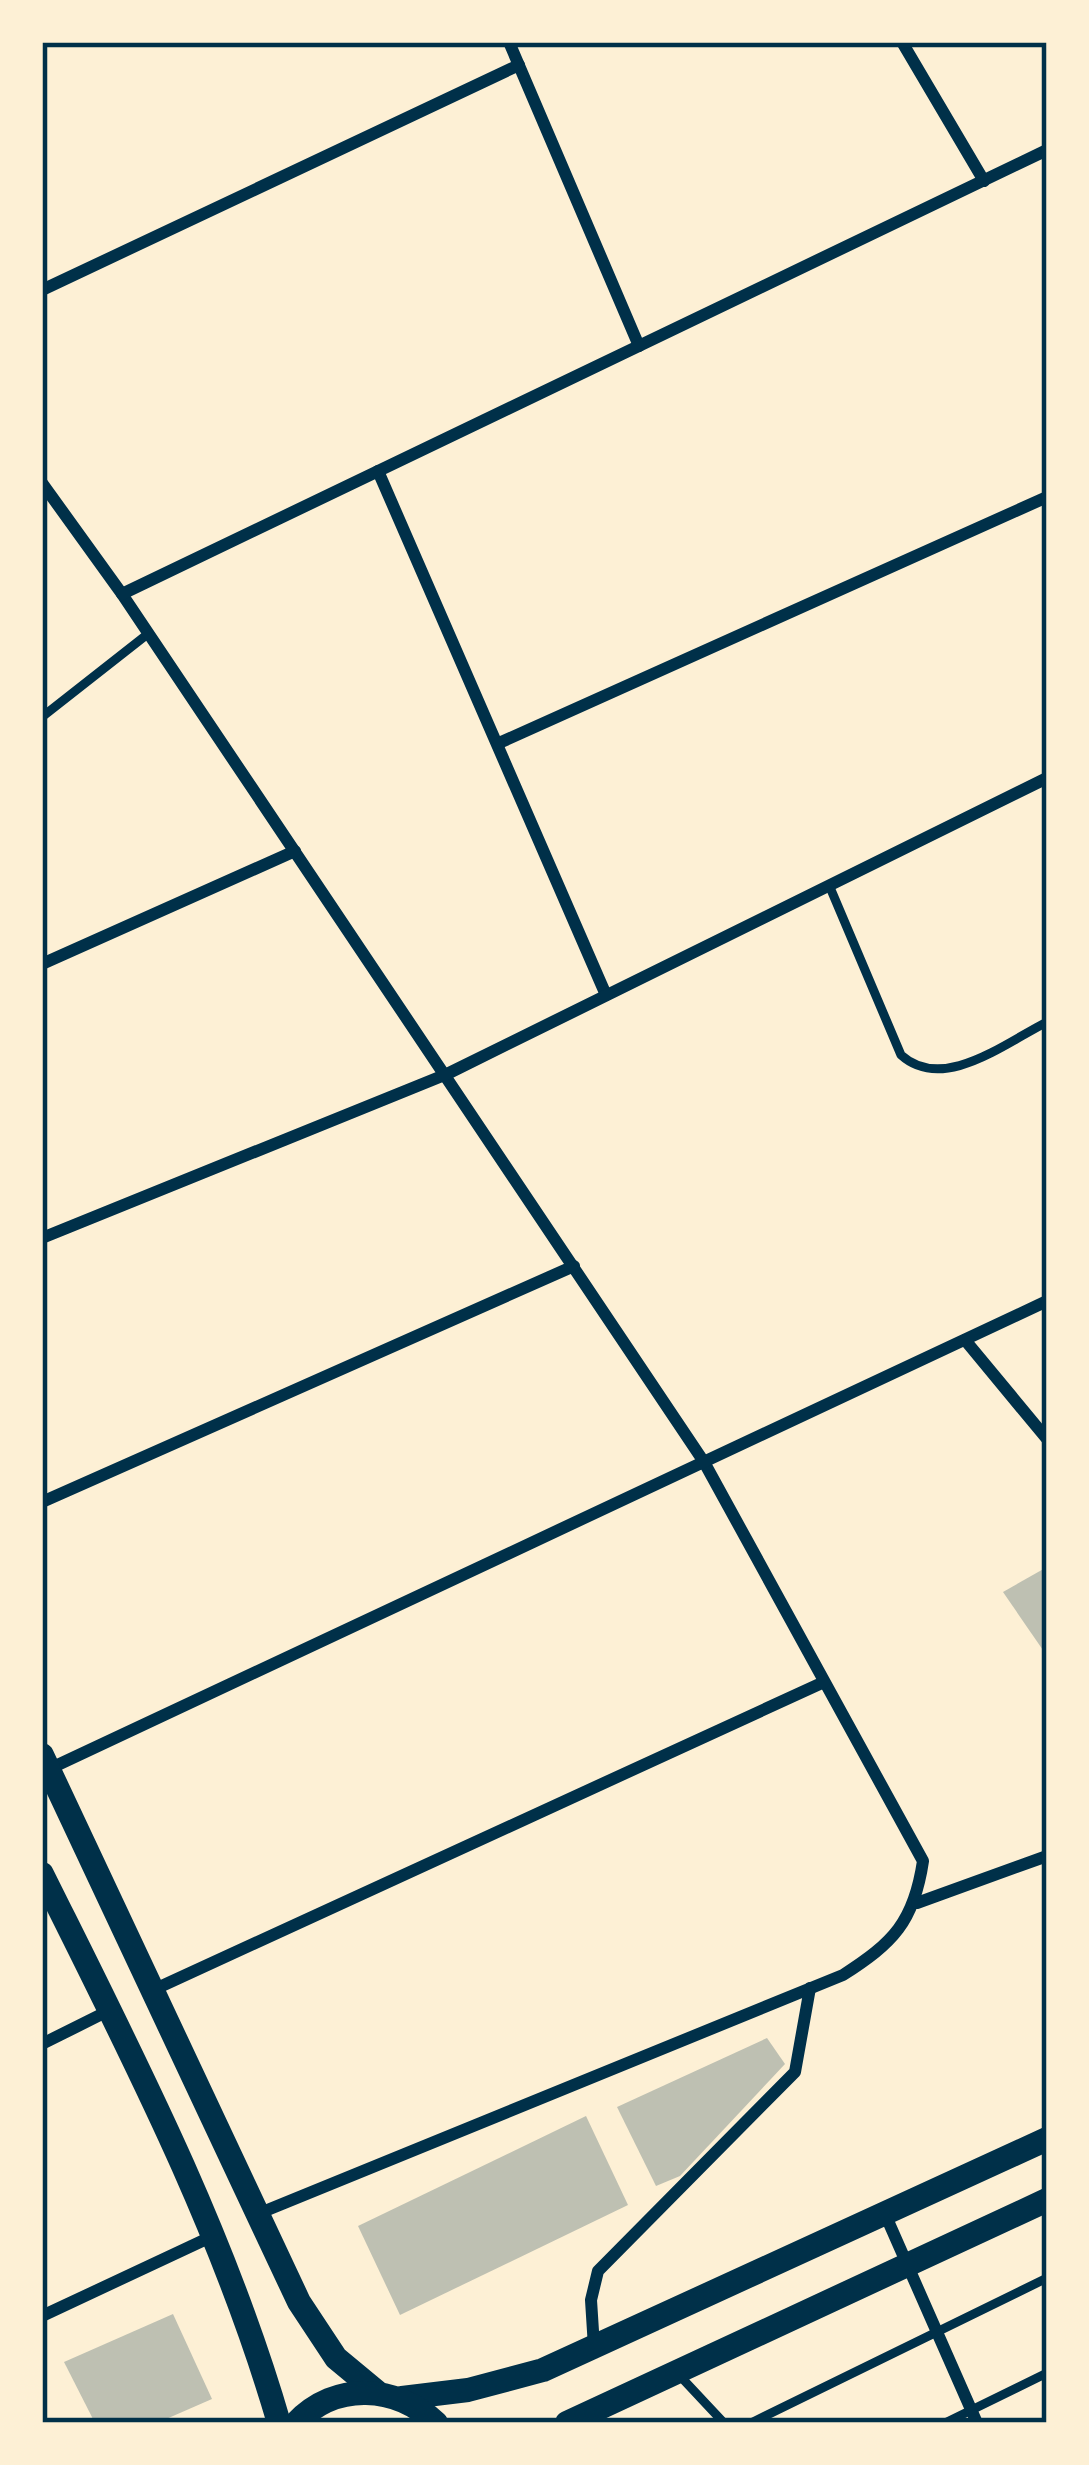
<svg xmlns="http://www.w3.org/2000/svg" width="1089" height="2465" font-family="'PT Sans Narrow',sans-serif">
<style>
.building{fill:#bec0b2}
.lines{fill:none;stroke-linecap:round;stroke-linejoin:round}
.service{stroke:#003049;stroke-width:9}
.minor{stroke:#003049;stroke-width:12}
.secondary{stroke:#003049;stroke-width:24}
.neatline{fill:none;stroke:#003049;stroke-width:4.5}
</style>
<rect width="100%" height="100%" fill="#fdf0d5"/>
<g class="building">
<path d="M1047,1567V1656L1003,1592Z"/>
<path d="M767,2038L785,2064L680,2176L656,2186L617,2107Z"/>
<path d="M586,2116L628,2205L400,2315L358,2226Z"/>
<path d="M173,2314L212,2399L157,2423H95L64,2362Z"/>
</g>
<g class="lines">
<g class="service">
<path d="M42,717L149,633"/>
<path d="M829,885L901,1055C943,1093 1005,1043 1047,1022"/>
<path d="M680,2376L724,2423"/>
<path d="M751,2423L1047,2278"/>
<path d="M945,2423L1047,2373"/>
</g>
<g class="minor">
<path d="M509,42L639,346"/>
<path d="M902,42L984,181"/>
<path d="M42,290L519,65"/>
<path d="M378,471L606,995"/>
<path d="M42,483L122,594L704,1462L923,1861C914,1922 893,1943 843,1975L260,2213"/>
<path d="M122,594L1047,150"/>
<path d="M499,743L1047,497"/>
<path d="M42,964L295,851"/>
<path d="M42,1238L447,1074L1047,778"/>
<path d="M965,1340L1047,1439"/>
<path d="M42,1502L574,1266"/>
<path d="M49,1769L1047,1301"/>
<path d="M917,1903L1047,1856"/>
<path d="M153,1990L824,1682"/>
<path d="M42,2044L110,2010"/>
<path d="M885,2214L977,2423"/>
<path d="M42,2316L215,2235"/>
<path d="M594,2347L591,2300L598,2271L795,2072L810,1988"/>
</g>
<g class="secondary">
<path d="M42,1755L299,2302L336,2358L377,2392"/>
<path d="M42,1874C131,2053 223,2230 279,2423"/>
<path d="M402,2398L468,2390L543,2370L1047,2139"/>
<path d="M296,2423C336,2381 396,2385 436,2423"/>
<path d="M567,2423L1047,2200"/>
</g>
</g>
<rect width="1089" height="2465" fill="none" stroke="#fdf0d5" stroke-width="90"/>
<rect x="45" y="45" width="999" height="2375" class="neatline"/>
</svg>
